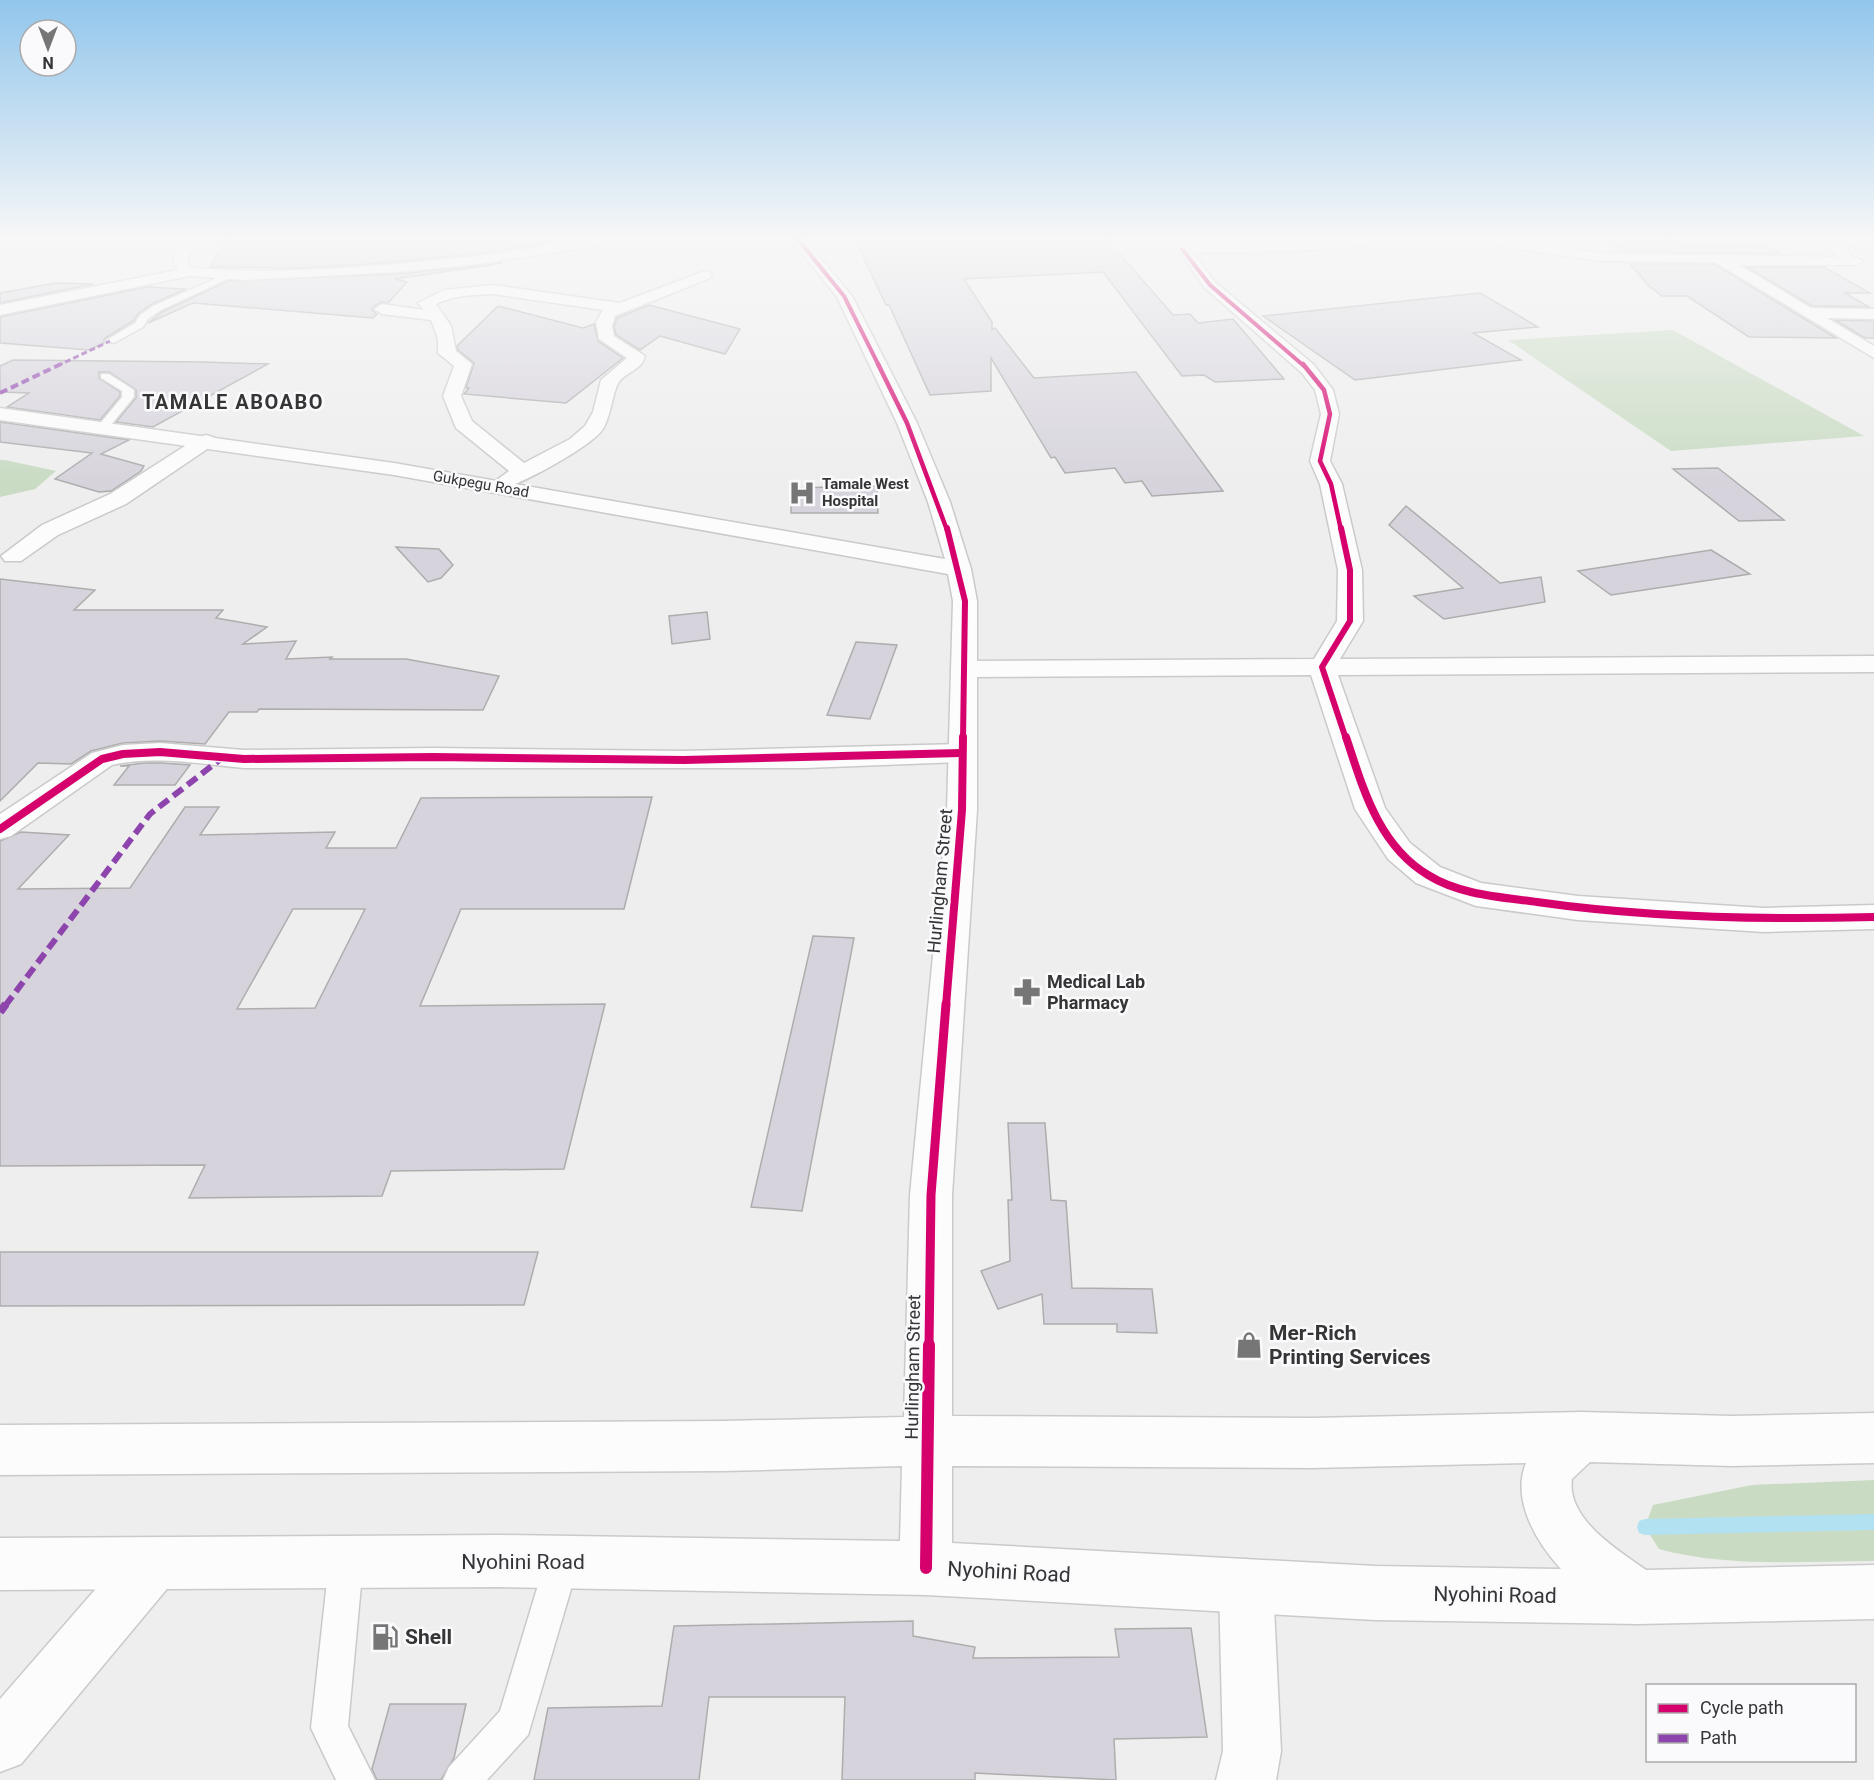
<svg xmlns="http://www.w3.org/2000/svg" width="1874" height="1780" font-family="Roboto,sans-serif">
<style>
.green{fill:#c9dbc3}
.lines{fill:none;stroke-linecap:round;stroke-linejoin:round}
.stream{fill:#b2e1f1;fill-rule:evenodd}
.building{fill:#d6d3dc;stroke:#adadad;stroke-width:1.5;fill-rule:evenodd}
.lane-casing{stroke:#cacaca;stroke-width:3}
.street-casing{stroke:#cacaca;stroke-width:3}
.secondary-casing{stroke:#cacaca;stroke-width:3}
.lane{fill:#fcfcfc;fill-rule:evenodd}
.street{fill:#fcfcfc;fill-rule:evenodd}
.secondary{fill:#fcfcfc;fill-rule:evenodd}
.quiet-far3{stroke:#8e44ad;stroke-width:3;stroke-dasharray:6 3;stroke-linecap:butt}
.quiet-far2{stroke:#8e44ad;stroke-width:4;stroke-dasharray:8 4;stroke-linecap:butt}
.quiet-far1{stroke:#8e44ad;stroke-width:6;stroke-dasharray:12 6;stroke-linecap:butt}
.quiet{stroke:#8e44ad;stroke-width:8;stroke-dasharray:15 8;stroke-linecap:butt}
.cycleway-far5-casing{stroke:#fafafd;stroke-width:5}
.cycleway-far4-casing{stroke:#fafafd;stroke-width:7}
.cycleway-far3-casing{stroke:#fafafd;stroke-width:9}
.cycleway-far2-casing{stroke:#fafafd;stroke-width:11}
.cycleway-far1-casing{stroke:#fafafd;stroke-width:13}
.cycleway-casing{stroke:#fafafd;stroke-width:16}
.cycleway-far5{stroke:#d6006c;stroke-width:4}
.cycleway-far4{stroke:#d6006c;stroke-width:4.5}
.cycleway-far3{stroke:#d6006c;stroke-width:6}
.cycleway-far2{stroke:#d6006c;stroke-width:8}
.cycleway-far1{stroke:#d6006c;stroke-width:9}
.cycleway{stroke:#d6006c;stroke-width:12}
.labels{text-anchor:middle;stroke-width:5;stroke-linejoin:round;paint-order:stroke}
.far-street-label{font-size:15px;fill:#353536;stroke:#fafafd}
.far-poi-label{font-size:15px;font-weight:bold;fill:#353536;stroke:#fafafd;text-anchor:start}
.street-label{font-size:18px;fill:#353536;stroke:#fafafd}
.poi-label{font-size:18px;font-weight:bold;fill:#353536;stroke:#fafafd;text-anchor:start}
.far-district-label{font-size:20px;font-weight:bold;letter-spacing:1.5px;fill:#353536;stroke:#fafafd}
.near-poi-label{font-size:21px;font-weight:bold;fill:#353536;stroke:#fafafd;text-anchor:start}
.near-street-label{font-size:21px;fill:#353536;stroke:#fafafd}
</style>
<rect width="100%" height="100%" fill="#eee"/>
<g class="green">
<path d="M1673,330L1864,436L1671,451L1508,340Z"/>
<path d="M0,460H5L56,471L35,489L0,497Z"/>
<path d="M1874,1480V1561C1803,1561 1728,1568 1659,1549L1645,1527L1653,1505L1752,1485Z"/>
</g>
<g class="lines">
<path class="stream" d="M1874,1514V1530L1645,1535L1639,1533L1637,1527L1639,1521L1645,1519Z"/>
</g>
<g class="building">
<path d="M227,237H562V240L477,254L371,264L300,268L210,267Z"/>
<path d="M854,237H1105L1173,315L1190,314L1198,323L1233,319L1284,379L1215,382L1204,375L1182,376L1103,272L964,279L992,322V330L995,328L1034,378L1136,372L1223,491L1152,496L1142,481L1125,483L1115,468L1065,473L1055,457L1051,458L991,358V391L930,395L889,305H886Z"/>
<path d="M1608,237H1668L1680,245L1762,244L1781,254L1620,251Z"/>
<path d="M502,263L491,265L394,279L407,282L388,303L381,302L373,307L372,310L377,314L373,318L193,303L148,323L162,312L228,281L398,274Z"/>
<path d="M1630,264H1714L1836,338L1749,337L1687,296H1662L1649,286Z"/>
<path d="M1747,267H1824L1870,293H1845L1869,307L1812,306Z"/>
<path d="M56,283L93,284L0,303V293Z"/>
<path d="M147,287L186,289L152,304L139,313L133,321L104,339V343L89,350L0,343V317Z"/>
<path d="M1480,293L1538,327L1473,333L1521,360L1355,380L1263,316Z"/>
<path d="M649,305L740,329L725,354L660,336L640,350L616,335L614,326L617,318Z"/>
<path d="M498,306L583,328L594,324L598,341L623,358L566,403L464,394L469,388H466L474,363L458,350L457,346Z"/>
<path d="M1835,320L1874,321V338H1865Z"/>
<path d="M13,360L202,362L268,364L153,427L116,422L136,398V390L109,372H99V378L120,392V396L100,420L7,407L29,393L0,392V366Z"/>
<path d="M0,422L129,440L101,454L144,466L141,471L111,491L99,492L55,479L92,453L0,442Z"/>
<path d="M1718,468L1784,520L1739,521L1673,469Z"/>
<path d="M877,486L878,513H791V488Z"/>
<path d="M1406,506L1500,583L1541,577L1545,602L1444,619L1414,596L1463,588L1389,525Z"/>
<path d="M396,547L439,549L453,565L441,578L428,582Z"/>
<path d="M1711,550L1750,574L1611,595L1578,571Z"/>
<path d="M0,579L95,590L74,610H223L216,618L267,627L243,644L296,641L286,659L332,657L330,659H406L499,676L483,710L259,709L257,712H229L205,744L160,741L123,743L91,751L71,764L38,763L0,801Z"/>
<path d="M707,612L710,639L672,644L669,616Z"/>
<path d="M856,642L897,645L870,719L827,715Z"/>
<path d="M144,763H161L190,765L175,785H114L129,766H120Z"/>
<path d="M652,797L624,909H461L420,1006L605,1004L564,1169L391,1171L382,1196L189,1198L205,1165L0,1166V841L21,832L69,835L18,889L130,888L185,807H219L200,835L335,832L326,848H396L421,798ZM293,909H365L315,1008L237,1009Z"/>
<path d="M813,936L854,938L802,1211L751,1207Z"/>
<path d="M1008,1123H1045L1051,1200L1066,1201L1072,1288L1152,1289L1157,1333L1117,1332V1324H1044L1042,1294L998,1309L981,1271L1010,1261L1008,1200H1012Z"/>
<path d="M0,1252H538L524,1305L0,1306Z"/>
<path d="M913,1621V1636L975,1647L973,1658L1119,1657L1115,1629L1191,1628L1207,1737L1114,1739L1116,1780L975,1773V1780H842L845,1697H709L699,1780H534L548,1708L662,1706L674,1626Z"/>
<path d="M390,1704H466L454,1758L441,1780H377L372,1769Z"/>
</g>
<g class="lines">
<defs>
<g id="lane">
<path d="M226,274L234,276L161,310L148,319L143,327L114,343L105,341L135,323L140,315L153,306Z"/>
<path d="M101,374H109L134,390V397L107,430L103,431L97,427L122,397V391L101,378Z"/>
<path d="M562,1545L574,1550L579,1562L528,1735L487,1780H443L449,1767L500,1711L545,1562L550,1550Z"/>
<path d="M346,1546L358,1551L363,1563L348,1726L375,1780H336L311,1728L329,1563L334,1551Z"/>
</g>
<g id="street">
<path d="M185,237H199L188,256V264L194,268C288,275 384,266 477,256C530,250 583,234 636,237L629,241L479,264L398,272L245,280L190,276L0,315V305L178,270L174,265V256Z"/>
<path d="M1169,237H1183L1187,245L1438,237L1431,241L1297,251L1193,253L1215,282L1314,365L1333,390L1339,414L1330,461L1342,484L1362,570L1363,621L1340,659L1874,656V672L1338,675L1385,808L1410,843L1440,867L1481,883L1578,896L1764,908L1874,905V929L1764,932L1578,920L1476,906L1416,883L1388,859L1355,809L1311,675L964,677L955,675L951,669L955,663L964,661L1314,659L1337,621L1338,570L1320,484L1310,461L1321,414L1315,390L1302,373L1205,288Z"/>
<path d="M1459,237H1492L1600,253L1838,257L1831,249L1834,240L1874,237V244L1845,247L1853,257L1863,261L1856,265H1739L1811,308L1874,309V319L1827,318L1874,346V358L1715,262L1600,261L1466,241Z"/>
<path d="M705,271L710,272L712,275L710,278L615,316L612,326L614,336L645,356C642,370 627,371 619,382C613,390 611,416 603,429C592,446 524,483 504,488L497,486L494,482L509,471L456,428L443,396L454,366L438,353V339L431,320L382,314L374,309L382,304L424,310L418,303L444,290L493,285L620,303ZM493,294L603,310L596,322L599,339L627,358L601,380L593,412L585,426L570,439L524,463L472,421L461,396L472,364L456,351L451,326L436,304C455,295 473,295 493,294Z"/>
<path d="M206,435L213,437L216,441L213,445L126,504L58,535L21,561H5L1,556L42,525L110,494L199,437Z"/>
<path d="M160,743L244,750L433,748L684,751L961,744L971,747L975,753L971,759L961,762L805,768H244C201,764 154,755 112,765L11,836L0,839V814L92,753L123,745Z"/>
<path d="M152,1539L171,1546L178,1565L171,1584L21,1764L0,1772V1699L133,1546Z"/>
<path d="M1246,1559L1265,1567L1273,1586L1281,1751L1276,1780H1216L1223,1751L1219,1586L1227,1567Z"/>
</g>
<path id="secondary" d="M789,237H803L852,296L917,423L950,502L971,569L977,601V810L952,1195V1416L1312,1418L1582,1412L1732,1416L1874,1413V1463L1732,1466L1590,1462L1572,1479C1566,1519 1618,1550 1646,1570L1874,1565V1619L1638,1624L1375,1620L926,1595L500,1587L0,1590V1538L500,1535L900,1541L902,1466L724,1471L0,1475V1425L724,1421L904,1417L910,1195L947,810L953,601L948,574L394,475L0,420V408L394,463L945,559L928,502L897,423L837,297ZM1526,1463C1511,1499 1536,1542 1561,1569L1375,1566L952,1543V1466L1312,1468Z"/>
</defs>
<use href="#lane" class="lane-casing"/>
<use href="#street" class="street-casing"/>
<use href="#secondary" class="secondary-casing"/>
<use href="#lane" class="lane"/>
<use href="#street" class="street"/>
<use href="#secondary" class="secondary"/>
<path class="quiet-far3" d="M57,366L110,341"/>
<path class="quiet-far2" d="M0,393L61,364"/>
<path class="quiet-far1" d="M5,1006L150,814L222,758"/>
<path class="quiet" d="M0,1012L6,1004"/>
<defs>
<g id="cycleway-far5">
<path d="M796,237L844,296L879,366"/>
<path d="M1182,249L1210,285L1304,366"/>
</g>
<g id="cycleway-far4">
<path d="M878,364L907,423L947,530"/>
<path d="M1303,364L1324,390L1330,414L1320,461L1331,484L1341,530"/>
</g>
<g id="cycleway-far3">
<path d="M947,528L965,601L963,739"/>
<path d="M1341,528L1350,570V621L1322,667L1346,739"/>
</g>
<g id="cycleway-far2">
<path d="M1346,737C1363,788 1378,845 1428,875C1460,895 1501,897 1537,902C1649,918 1762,920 1874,917"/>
<path d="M0,829L102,759L123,754L160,752L244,759L433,757L684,760L961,753"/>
<path d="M946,1006L962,810L963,737"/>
</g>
<path id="cycleway-far1" d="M929,1346L931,1195L946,1004"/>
<path id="cycleway" d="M926,1568L929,1345"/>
</defs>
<use href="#cycleway-far5" class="cycleway-far5-casing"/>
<use href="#cycleway-far4" class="cycleway-far4-casing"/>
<use href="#cycleway-far3" class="cycleway-far3-casing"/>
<use href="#cycleway-far2" class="cycleway-far2-casing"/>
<use href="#cycleway-far1" class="cycleway-far1-casing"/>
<use href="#cycleway" class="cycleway-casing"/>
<use href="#cycleway-far5" class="cycleway-far5"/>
<use href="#cycleway-far4" class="cycleway-far4"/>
<use href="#cycleway-far3" class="cycleway-far3"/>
<use href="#cycleway-far2" class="cycleway-far2"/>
<use href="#cycleway-far1" class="cycleway-far1"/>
<use href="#cycleway" class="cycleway"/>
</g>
<linearGradient id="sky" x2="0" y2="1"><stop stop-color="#92c6ec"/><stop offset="0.49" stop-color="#f7f7f7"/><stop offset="1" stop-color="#f7f7f7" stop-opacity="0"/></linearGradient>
<rect width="1874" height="486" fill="url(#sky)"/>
<defs>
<symbol id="hospital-bare" viewBox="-9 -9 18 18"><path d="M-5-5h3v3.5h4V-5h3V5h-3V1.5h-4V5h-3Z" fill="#767676" stroke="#fafafd" stroke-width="2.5" paint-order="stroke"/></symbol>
<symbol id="pharmacy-bare" viewBox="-9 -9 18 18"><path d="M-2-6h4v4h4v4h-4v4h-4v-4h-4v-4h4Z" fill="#767676" stroke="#fafafd" stroke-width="2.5" paint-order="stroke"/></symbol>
<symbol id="shop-bare" viewBox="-9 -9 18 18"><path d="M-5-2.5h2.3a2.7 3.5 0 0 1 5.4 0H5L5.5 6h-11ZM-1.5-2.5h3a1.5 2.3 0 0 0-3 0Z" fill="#767676" stroke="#fafafd" stroke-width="2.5" paint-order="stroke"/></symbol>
<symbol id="fuel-bare" viewBox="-9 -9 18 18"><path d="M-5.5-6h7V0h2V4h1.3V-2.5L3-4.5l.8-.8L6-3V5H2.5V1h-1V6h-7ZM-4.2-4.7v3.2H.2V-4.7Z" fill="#767676" stroke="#fafafd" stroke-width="2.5" paint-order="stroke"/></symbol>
</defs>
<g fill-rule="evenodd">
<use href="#hospital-bare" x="783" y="474" width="38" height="38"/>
<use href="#pharmacy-bare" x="1008" y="973" width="38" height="38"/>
<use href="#shop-bare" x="1230" y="1326" width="38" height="38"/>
<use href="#fuel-bare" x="366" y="1618" width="38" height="38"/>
</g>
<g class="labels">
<g class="far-street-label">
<text transform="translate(481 484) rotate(10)" y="5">Gukpegu Road</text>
</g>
<g class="far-poi-label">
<text x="822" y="489">Tamale West<tspan x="822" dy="17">Hospital</tspan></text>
</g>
<g class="street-label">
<text transform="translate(940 881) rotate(-85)" y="6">Hurlingham Street</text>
<text transform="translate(913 1367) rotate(-89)" y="6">Hurlingham Street</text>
</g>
<g class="poi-label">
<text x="1047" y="988">Medical Lab<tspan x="1047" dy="21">Pharmacy</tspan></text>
</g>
<g class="far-district-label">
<text x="233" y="409">TAMALE ABOABO</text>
</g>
<g class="near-poi-label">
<text x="1269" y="1340">Mer-Rich<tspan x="1269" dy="24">Printing Services</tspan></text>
<text x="405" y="1644">Shell</text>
</g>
<g class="near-street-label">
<text x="523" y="1569">Nyohini Road</text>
<text transform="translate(1009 1572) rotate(3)" y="7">Nyohini Road</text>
<text transform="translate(1495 1595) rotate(1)" y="7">Nyohini Road</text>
</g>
</g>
<rect x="1646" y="1684" width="210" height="78" fill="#fafafd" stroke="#ababad" stroke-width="1.5"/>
<rect x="1658" y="1704" width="30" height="9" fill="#d6006c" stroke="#ababad" stroke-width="1.5"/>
<text x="1700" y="1714" font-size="18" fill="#353536">Cycle path</text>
<rect x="1658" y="1734" width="30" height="9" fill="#8e44ad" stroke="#ababad" stroke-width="1.5"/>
<text x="1700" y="1744" font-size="18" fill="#353536">Path</text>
<g transform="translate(48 48) rotate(180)"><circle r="28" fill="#fafafd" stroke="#ababad" stroke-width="1.5"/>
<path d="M0-4.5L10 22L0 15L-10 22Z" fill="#767676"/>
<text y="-9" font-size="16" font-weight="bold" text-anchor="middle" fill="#353536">N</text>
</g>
</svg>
